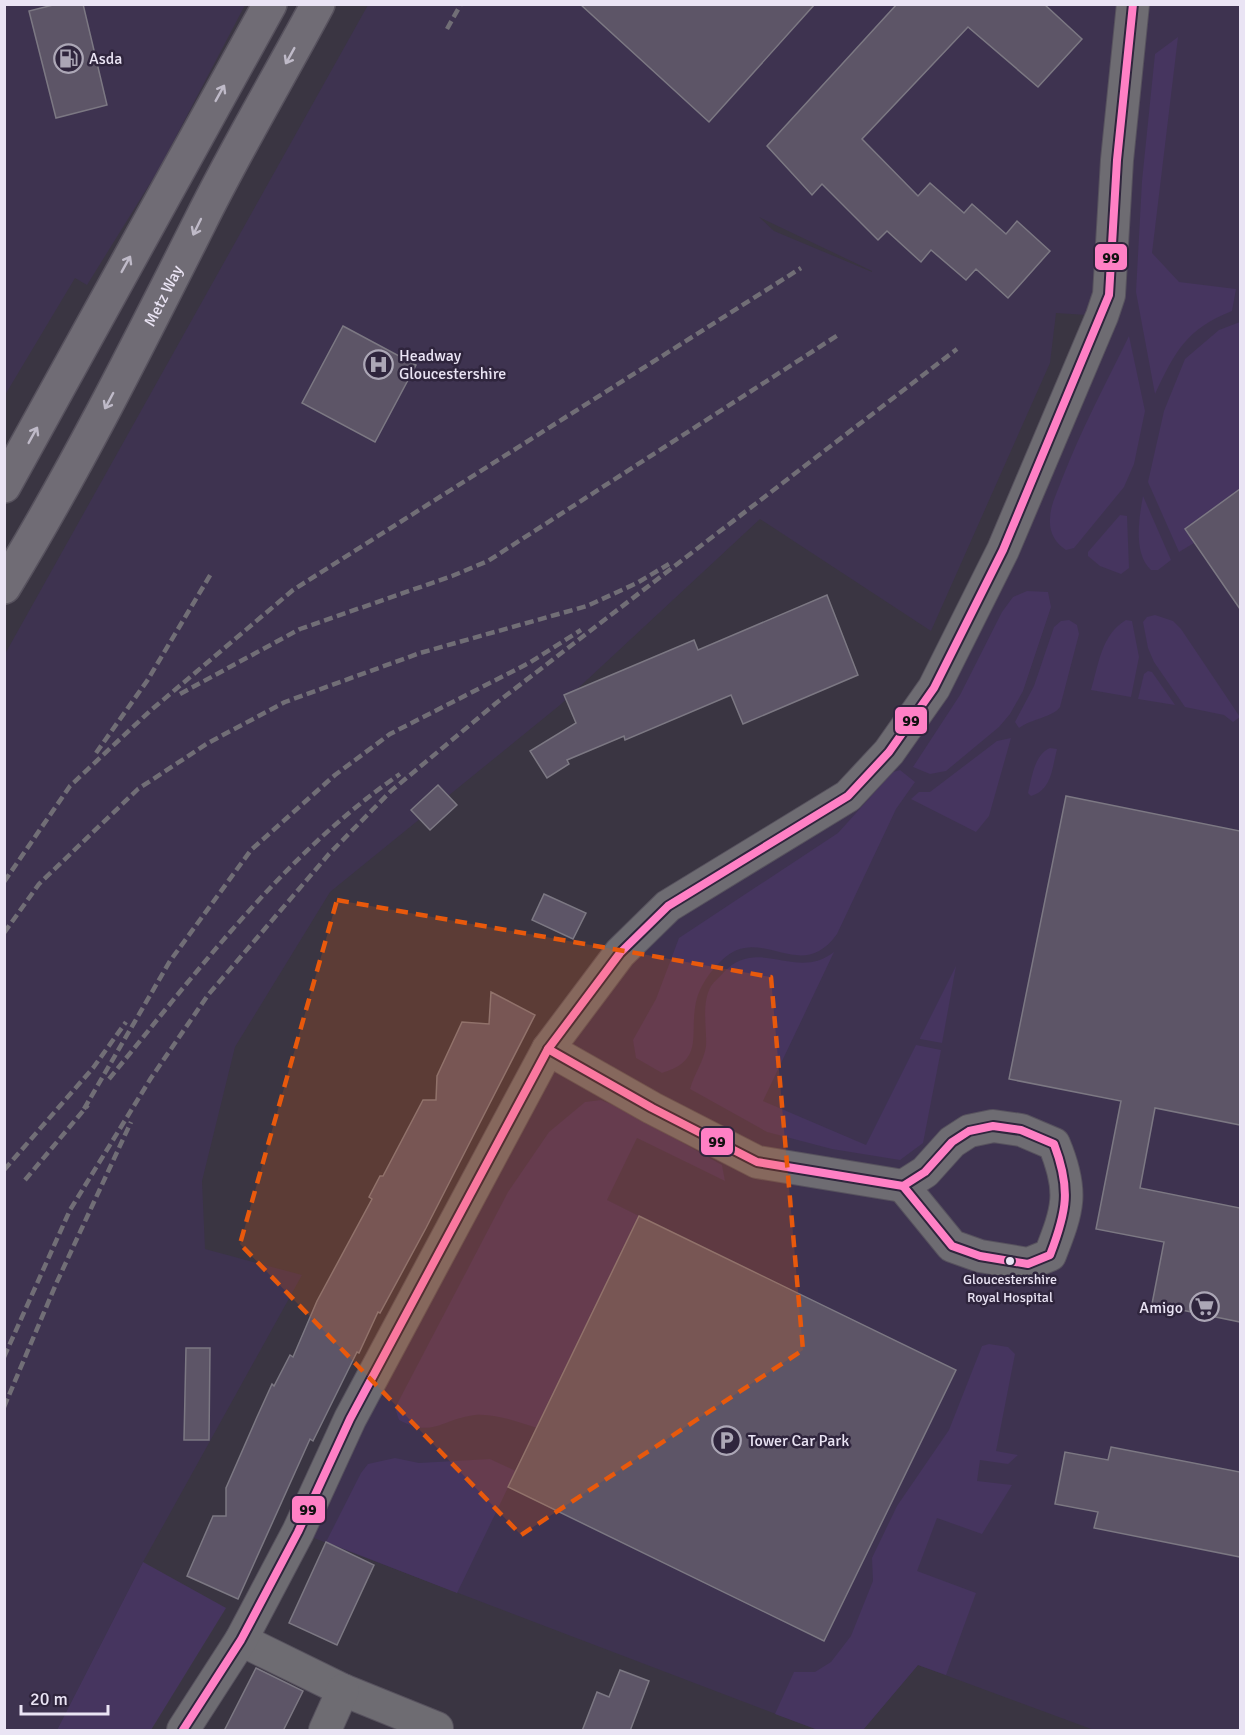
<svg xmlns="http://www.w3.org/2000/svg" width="1245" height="1735" font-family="Signika,sans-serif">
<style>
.built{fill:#3e3350;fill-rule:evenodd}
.green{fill:#46355f}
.building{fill:#5d5567;stroke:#7c7883;stroke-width:1.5}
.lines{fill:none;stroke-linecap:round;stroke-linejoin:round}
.minor-casing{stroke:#57525e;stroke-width:34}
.major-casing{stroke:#57525e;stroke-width:36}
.minor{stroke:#6e6c72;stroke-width:32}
.major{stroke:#706c75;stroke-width:33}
.rail{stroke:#716e76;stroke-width:4.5;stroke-dasharray:9 4.5;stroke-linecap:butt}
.bus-1-casing{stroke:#2f253d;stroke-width:12}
.bus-1{stroke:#ff80c5;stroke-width:8}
.oneway{stroke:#bfbac8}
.marked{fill:#e8590c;fill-opacity:0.2;stroke:#e8590c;stroke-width:4.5;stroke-dasharray:12 8;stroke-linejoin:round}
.bus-dot{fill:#eae4f4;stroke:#2f253d;stroke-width:2}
.labels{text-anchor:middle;stroke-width:5;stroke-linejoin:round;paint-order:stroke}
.bus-label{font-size:14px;fill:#eae4f4;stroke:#2f253d}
.poi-label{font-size:16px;fill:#eae4f4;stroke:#2f253d;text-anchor:start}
.street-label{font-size:16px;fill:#eae4f4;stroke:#2f253d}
.line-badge{stroke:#2f253d;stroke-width:2}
.pale-badge-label{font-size:16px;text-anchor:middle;font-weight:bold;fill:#111}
</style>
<rect width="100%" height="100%" fill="#3a3542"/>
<g class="built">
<path d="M5,5H245L159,169L87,285L75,278L5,395Z"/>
<path d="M368,5H1240V1730H1094L918,1665L863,1730H818L298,1532L350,1419L620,953L889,752L1102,316L1056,313L1050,363L931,631L760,519L560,705L330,892L235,1047L202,1181L205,1249L302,1275L143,1562L57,1730H5V654ZM759,217L872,271V272L774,231Z"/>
</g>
<g class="green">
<path d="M1178,37L1152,253L1179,282L1236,289L1232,311C1186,329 1175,352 1155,394L1136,292L1142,181L1155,54Z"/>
<path d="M1240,322V489L1185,529L1194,543L1179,552L1148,482L1164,411L1185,359L1219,330Z"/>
<path d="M1129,336L1145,411L1134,464L1124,487L1074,548L1066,550C1055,543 1049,532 1050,519C1050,505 1058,491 1062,479C1081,430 1106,383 1129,336Z"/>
<path d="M1143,496L1171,560L1158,570H1151C1133,554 1139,518 1143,496Z"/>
<path d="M1120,515L1127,516L1129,568L1121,574L1100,566L1088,556V552Z"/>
<path d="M1027,591L1048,592L1051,607L1023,691L1010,714L999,727L946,771L930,774L913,767L960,695L1002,612L1013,597Z"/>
<path d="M1155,615L1173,621L1181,629L1240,717L1233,722L1224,715L1185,707L1154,662L1148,648L1143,622L1147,617Z"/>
<path d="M1069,620L1077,625L1079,634L1060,707C1053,717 1031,719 1019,728L1015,722L1034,686L1054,627L1061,621Z"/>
<path d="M1126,620L1132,621L1139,657L1131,697L1091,690C1099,664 1101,635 1126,620Z"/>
<path d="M1148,671L1152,672L1175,705L1138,699L1144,674Z"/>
<path d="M1011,738L989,816L976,832L911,799L919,792H930L997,741Z"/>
<path d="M1050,748L1057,749C1052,768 1052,790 1031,796L1028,793C1032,777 1034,755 1050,748Z"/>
<path d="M900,770L915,782L896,809L837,934C800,986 761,922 722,960C710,972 700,985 696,1002C689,1036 705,1060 662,1073L636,1058L633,1040L656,999L679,938L838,833L893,772Z"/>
<path d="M834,952L763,1101L866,1145L916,1045L941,1050L923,1143L900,1160L832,1149L767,1132L690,1089C694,1074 704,1061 706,1046C707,1027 701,1004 711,986C714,981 720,977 723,973C758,935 796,982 834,952Z"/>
<path d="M956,966L942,1043L920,1039V1038Z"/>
<path d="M601,1100L625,1110L722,1165L725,1181L637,1138L607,1200L639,1216L537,1428C517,1422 490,1411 469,1416C438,1422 432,1437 399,1420L395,1408L508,1192L549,1132L585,1102Z"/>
<path d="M989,1344L1008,1347L1015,1354L996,1451L1018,1455L1008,1464L980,1460L977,1481L1012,1485L982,1534L937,1518L917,1571L976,1593L946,1675L918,1665L863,1730H818L775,1714L794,1672H815L831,1662L851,1636L873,1581L872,1558L897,1506L949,1430L982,1346Z"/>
<path d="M395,1458L419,1463L490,1459L516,1471L457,1593L326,1542L361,1473L368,1464Z"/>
<path d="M143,1562L226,1608L151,1730H57Z"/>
</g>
<g class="building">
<path d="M57,4H83L107,105L56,118L29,11Z"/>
<path d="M580,4H815L709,122Z"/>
<path d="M897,4H1044L1082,39L1038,87L968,27L862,139L918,196L930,183L964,213L972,204L1006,234L1017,221L1050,251L1008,298L976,269L966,280L931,250L921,262L887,231L878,240L822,184L812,195L767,146Z"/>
<path d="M343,326L416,365L375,442L302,403Z"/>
<path d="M1240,489V609L1185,529Z"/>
<path d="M827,595L858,675L743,724L731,695L625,740L624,736L567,760L569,764L547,778L530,751L576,723L564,695L694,640L698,650Z"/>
<path d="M438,785L457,805L430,830L411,810Z"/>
<path d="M1066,796L1240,831V1125L1155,1108L1140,1188L1240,1208V1322L1152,1304L1164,1242L1096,1229L1121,1101L1009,1079Z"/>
<path d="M544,894L586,913L573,939L532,920Z"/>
<path d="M491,992L535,1015L426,1228L380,1313L378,1312L359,1353L357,1352L313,1441L310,1439L238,1599L187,1576L213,1516H226V1488L257,1417L272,1384L274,1386L290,1355L293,1357L317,1301L372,1199L369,1197L380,1176H383L423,1100H436L437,1076L462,1022L489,1024Z"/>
<path d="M639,1216L956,1370L824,1641L508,1487Z"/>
<path d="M186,1348H210L209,1440H184Z"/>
<path d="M1111,1447L1240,1472V1557L1094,1528L1098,1512L1055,1504L1065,1452L1108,1460Z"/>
<path d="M326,1542L374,1565L337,1645L289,1623Z"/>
<path d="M256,1668L303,1691L283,1731H224Z"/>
<path d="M620,1670L649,1681L630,1731H582L597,1692L609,1697Z"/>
</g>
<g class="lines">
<defs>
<g id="minor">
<path d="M548,1049L652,1108L757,1162L903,1186"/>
<path d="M993,1126L1021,1130L1054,1144C1074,1192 1068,1209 1050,1255L1028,1264L980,1256L952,1246L903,1186L925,1172L952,1142L969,1131Z"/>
<path d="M241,1640L343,1690L437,1728"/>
<path d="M183,1730L241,1640L298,1532L350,1419L548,1049L620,953L668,906L848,796L889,752L934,688L1003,550L1102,316L1109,295L1117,160L1133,4"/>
<path d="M325,1730L343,1690"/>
</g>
<g id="major">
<path d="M4,486L270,4"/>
<path id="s1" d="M4,587C76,469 137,347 199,224C236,149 279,77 318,4"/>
</g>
</defs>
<use href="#minor" class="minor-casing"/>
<use href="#major" class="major-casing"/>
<use href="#minor" class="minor"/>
<use href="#major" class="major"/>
<g class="rail">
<path d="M447,29L461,4"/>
<path d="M180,694L300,629L452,576L488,561L838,335"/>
<path d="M96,753L147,681L212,572"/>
<path d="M4,882L70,786L150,711L293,590L801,268"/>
<path d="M4,933L39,884L138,789L208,743L285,702L420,653L587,606L637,583L669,564"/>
<path d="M109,1079C197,972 284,854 400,774"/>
<path d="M84,1109L170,961L251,850L335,775L390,734L529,663L581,630"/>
<path d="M4,1170L93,1068L126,1022"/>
<path d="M25,1180L88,1105"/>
<path d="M4,1357L70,1210L151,1078L208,995L329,854L391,791L495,704L957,349"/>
<path d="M4,1407L56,1284L131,1122"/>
</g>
<defs>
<g id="bus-1">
<path d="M548,1049L652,1108L757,1162L903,1186"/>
<path d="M993,1126L1021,1130L1054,1144C1071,1189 1067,1211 1050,1255L1028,1264L980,1256L952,1246L903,1186L925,1172L952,1142L969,1131Z"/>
<path d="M183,1730L241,1640L298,1532L350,1419L548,1049L620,953L668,906L848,796L889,752L934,688L1003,550L1109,295L1117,160L1133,4"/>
</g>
</defs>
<use href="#bus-1" class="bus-1-casing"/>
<use href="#bus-1" class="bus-1"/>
</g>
<defs><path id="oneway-shaft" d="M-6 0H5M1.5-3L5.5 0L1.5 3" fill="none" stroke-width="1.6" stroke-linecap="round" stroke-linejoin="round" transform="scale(1.5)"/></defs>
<g class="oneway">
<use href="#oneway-shaft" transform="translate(290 56) rotate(119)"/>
<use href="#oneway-shaft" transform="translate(220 93) rotate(-61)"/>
<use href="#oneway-shaft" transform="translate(197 227) rotate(116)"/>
<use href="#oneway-shaft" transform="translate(126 264) rotate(-61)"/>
<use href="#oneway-shaft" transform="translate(109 401) rotate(118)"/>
<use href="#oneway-shaft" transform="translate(33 435) rotate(-61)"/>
</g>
<path class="marked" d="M337,900L771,977L803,1350L521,1535L240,1244Z"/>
<defs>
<symbol id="fuel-ring" viewBox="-11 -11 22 22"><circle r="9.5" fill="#2f253d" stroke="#aca7b6" stroke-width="1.5"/><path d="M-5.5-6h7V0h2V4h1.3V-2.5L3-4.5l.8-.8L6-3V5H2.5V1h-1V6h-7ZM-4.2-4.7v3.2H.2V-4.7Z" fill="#aca7b6"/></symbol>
<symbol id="hospital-ring" viewBox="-11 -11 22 22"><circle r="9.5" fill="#2f253d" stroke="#aca7b6" stroke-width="1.5"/><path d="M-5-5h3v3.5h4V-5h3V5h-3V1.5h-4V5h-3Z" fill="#aca7b6"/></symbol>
<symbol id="supermarket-ring" viewBox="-11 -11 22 22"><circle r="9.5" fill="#2f253d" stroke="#aca7b6" stroke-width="1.5"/><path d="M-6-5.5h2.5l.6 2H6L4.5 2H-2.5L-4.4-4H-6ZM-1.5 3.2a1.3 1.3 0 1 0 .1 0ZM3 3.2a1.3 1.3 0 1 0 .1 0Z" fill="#aca7b6"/></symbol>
<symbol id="parking-ring" viewBox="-11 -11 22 22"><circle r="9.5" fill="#2f253d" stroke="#aca7b6" stroke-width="1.5"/><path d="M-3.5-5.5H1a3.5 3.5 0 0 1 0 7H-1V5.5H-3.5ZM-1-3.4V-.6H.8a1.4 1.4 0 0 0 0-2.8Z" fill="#aca7b6"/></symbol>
</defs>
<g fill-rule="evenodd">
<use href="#fuel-ring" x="52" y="42" width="33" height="33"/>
<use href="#hospital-ring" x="362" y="348" width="33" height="33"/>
<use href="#supermarket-ring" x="1188" y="1290" width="33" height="33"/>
<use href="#parking-ring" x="710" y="1424" width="33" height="33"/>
</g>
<circle class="bus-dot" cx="1010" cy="1261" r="5"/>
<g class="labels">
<g class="bus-label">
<text x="1010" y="1284">Gloucestershire<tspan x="1010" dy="18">Royal Hospital</tspan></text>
</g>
<g class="poi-label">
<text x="89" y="64">Asda</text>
<text x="399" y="361">Headway<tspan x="399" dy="18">Gloucestershire</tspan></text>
<text x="1183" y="1313" text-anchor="end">Amigo</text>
<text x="748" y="1446">Tower Car Park</text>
</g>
<g class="street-label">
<text dy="6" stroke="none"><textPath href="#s1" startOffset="332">Metz Way</textPath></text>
</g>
</g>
<g class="line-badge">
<rect x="1094" y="243" width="34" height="28" rx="6" fill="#ff80c5"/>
<rect x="894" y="706" width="34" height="29" rx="6" fill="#ff80c5"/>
<rect x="700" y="1127" width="34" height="29" rx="6" fill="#ff80c5"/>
<rect x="291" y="1495" width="35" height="29" rx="6" fill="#ff80c5"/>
</g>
<g class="pale-badge-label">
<text x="1111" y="263">99</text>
<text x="911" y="726">99</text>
<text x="717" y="1147">99</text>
<text x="308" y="1515">99</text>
</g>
<rect width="1245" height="1735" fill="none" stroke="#eae4f4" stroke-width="12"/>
<path d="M21 1705v9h87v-9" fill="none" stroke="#eae4f4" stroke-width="3"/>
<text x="30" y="1705" font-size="18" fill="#eae4f4" stroke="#2f253d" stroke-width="4.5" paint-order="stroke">20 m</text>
</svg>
